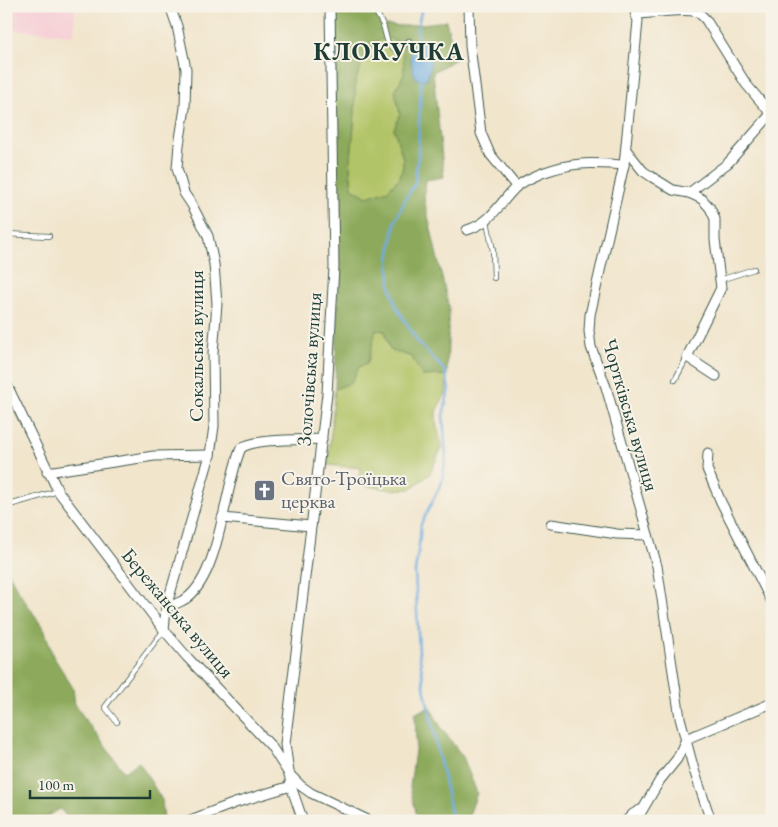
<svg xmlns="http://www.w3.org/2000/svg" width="778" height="827" font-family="'EB Garamond',serif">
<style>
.built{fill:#f6cfd6}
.green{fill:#b2c467;stroke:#68804e}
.forest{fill:#8daa5c;stroke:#567448;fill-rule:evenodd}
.water{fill:#6face1;stroke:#47748a}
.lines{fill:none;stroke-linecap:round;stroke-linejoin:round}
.stream{stroke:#6face1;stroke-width:2.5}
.lane-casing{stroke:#3e564b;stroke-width:6}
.street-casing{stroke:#3e564b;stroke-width:11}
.lane{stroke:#fff;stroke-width:4.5}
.street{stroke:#fff;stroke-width:9}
.labels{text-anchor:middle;stroke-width:4;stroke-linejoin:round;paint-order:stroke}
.street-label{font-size:20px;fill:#1f3d34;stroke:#f7f3e8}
.worship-label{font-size:20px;fill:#5b616d;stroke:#f7f3e8;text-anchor:start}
.district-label{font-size:25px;font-weight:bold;letter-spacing:1px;fill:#1f3d34;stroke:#f7f3e8}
</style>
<rect width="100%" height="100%" fill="#f7f3e8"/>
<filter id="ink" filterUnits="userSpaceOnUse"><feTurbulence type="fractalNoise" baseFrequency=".02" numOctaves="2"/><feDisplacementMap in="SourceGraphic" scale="10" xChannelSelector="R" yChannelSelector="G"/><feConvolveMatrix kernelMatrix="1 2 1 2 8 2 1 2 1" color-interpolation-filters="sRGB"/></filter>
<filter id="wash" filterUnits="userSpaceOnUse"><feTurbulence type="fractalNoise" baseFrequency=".0096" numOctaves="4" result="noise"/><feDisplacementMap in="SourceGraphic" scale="20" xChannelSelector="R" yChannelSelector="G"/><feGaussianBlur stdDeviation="1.12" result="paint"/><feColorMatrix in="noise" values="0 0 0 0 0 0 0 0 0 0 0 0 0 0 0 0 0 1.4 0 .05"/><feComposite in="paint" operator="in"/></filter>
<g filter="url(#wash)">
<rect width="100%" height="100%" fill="#f1e5cc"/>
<path class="built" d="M6,6H75L74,35L6,29Z"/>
<g class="green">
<path d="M386,37L403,45L404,74L395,91L400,114L394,129L403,159V166L400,177L388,190L367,197L352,188L350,169L355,113V82L364,58L374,43Z"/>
<path d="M375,330L385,331L390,350L412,357L422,376L447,375L446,393L436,411V423L442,446L430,474L410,489L393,490L357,484L361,468L328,465L335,389L351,383L359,367L368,362Z"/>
</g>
<g class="forest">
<path d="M328,6H372L384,25L405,26L446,21L456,59L433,72L444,177L426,180L424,199L449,308L447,375L422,376L412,357L390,350L385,331L376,330L368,362L359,367L351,383L335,389L339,245L336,139ZM387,37L403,45L404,74L395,91L400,114L394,129L403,158V166L400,177L388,190L367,197L352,188L350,169L355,113V82L364,58L374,43Z"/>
<path d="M6,568L18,590L45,631L53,656L73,688L75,705L124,772L139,762L162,800L164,821H71L60,809L44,818L43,821H6V688L10,686L11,681L6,675Z"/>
<path d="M430,707L442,729L463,757L477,793L469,815V821H418L410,787L416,743L415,713Z"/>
</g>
<path class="water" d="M423,41L429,44C432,55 431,68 427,79L421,80L416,78C411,67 410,59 411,47L414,44Z"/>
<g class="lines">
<g class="stream">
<path d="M419,46L417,31L422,6"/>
<path d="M421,79L418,155L415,183L406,198L395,221L389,260L390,284L396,306L417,341L445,371L449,389L443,416L446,456L442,482L421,524L419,546L415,571L419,652L425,692L453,821"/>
</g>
</g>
</g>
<g filter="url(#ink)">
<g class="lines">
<defs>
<g id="lane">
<path d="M372,6C376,12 380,19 383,25C387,36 385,45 397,50L409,41"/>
<path d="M487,221L493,251L494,278"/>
<path d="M6,234L49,236"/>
<path d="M720,280L754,269"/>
<path d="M675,380L687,357"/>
<path d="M6,506L58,491"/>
<path d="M117,722L105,707L164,630"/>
</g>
<g id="street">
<path d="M469,6L470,46L481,133L490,154L516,186"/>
<path d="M633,6L638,21L624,165L590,315L589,331L591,347L606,387L657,566L680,718L694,770L711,821"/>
<path d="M637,14C653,14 683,7 697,12C700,13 704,18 706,20L746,84L772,115"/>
<path d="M627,151L643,171L652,177L673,190L689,193L702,199L710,208L715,219V240L721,288L687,357L716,376"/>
<path d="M689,193L728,163L771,114"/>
<path d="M467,230C492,222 498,205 515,188C522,181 533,177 542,173C574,161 591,163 624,165"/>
<path d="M6,383L58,491L164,630L187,657L271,746L289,774L301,786L311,793L370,821"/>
<path d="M708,453L707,469L721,502L772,602"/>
<path d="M47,472L154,456L210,455"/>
<path d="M222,518L311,526"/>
<path d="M551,524L617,534L648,535"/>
<path d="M166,608C173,605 181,602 187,598C221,572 224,487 241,448C256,438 303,440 322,439"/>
<path d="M164,630L166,608L210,455L214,426L213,353L217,304L214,264L208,236L192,205L184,193L177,168L179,145L185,108L186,69L177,26L170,6"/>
<path d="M188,821L235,803L291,786"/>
<path d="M303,821L291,786L285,744L327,394L334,267L330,6"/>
<path d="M626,821L633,814L640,810"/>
<path d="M636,821L660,780L677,759L686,739L772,703"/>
</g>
</defs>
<use href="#lane" class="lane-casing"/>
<use href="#street" class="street-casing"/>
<use href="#lane" class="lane"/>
<use href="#street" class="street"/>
</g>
</g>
<defs>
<symbol id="church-square" viewBox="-11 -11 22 22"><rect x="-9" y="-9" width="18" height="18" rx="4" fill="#6b7280" stroke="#f7f3e8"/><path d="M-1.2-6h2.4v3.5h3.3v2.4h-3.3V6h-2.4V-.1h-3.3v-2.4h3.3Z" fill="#fff"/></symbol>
</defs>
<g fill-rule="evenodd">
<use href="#church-square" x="252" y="478" width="25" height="25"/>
</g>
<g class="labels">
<g class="street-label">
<text transform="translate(196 346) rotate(-90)" y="7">Сокальська вулиця</text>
<text transform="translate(309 369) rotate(-86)" y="7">Золочівська вулиця</text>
<text transform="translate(631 415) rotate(74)" y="7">Чортківська вулиця</text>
<text transform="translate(178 613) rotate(50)" y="7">Бережанська вулиця</text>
</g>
<g class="worship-label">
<text x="281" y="485">Свято-Троїцька<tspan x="281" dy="23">церква</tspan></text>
</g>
<g class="district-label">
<text x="389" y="60">КЛОКУЧКА</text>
</g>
</g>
<rect width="778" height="827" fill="none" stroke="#f7f3e8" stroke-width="25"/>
<path d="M30 790v8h120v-8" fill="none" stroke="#1f3d34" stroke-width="2.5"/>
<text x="38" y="790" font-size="15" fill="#1f3d34" stroke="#f7f3e8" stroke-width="4" paint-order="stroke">100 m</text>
</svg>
